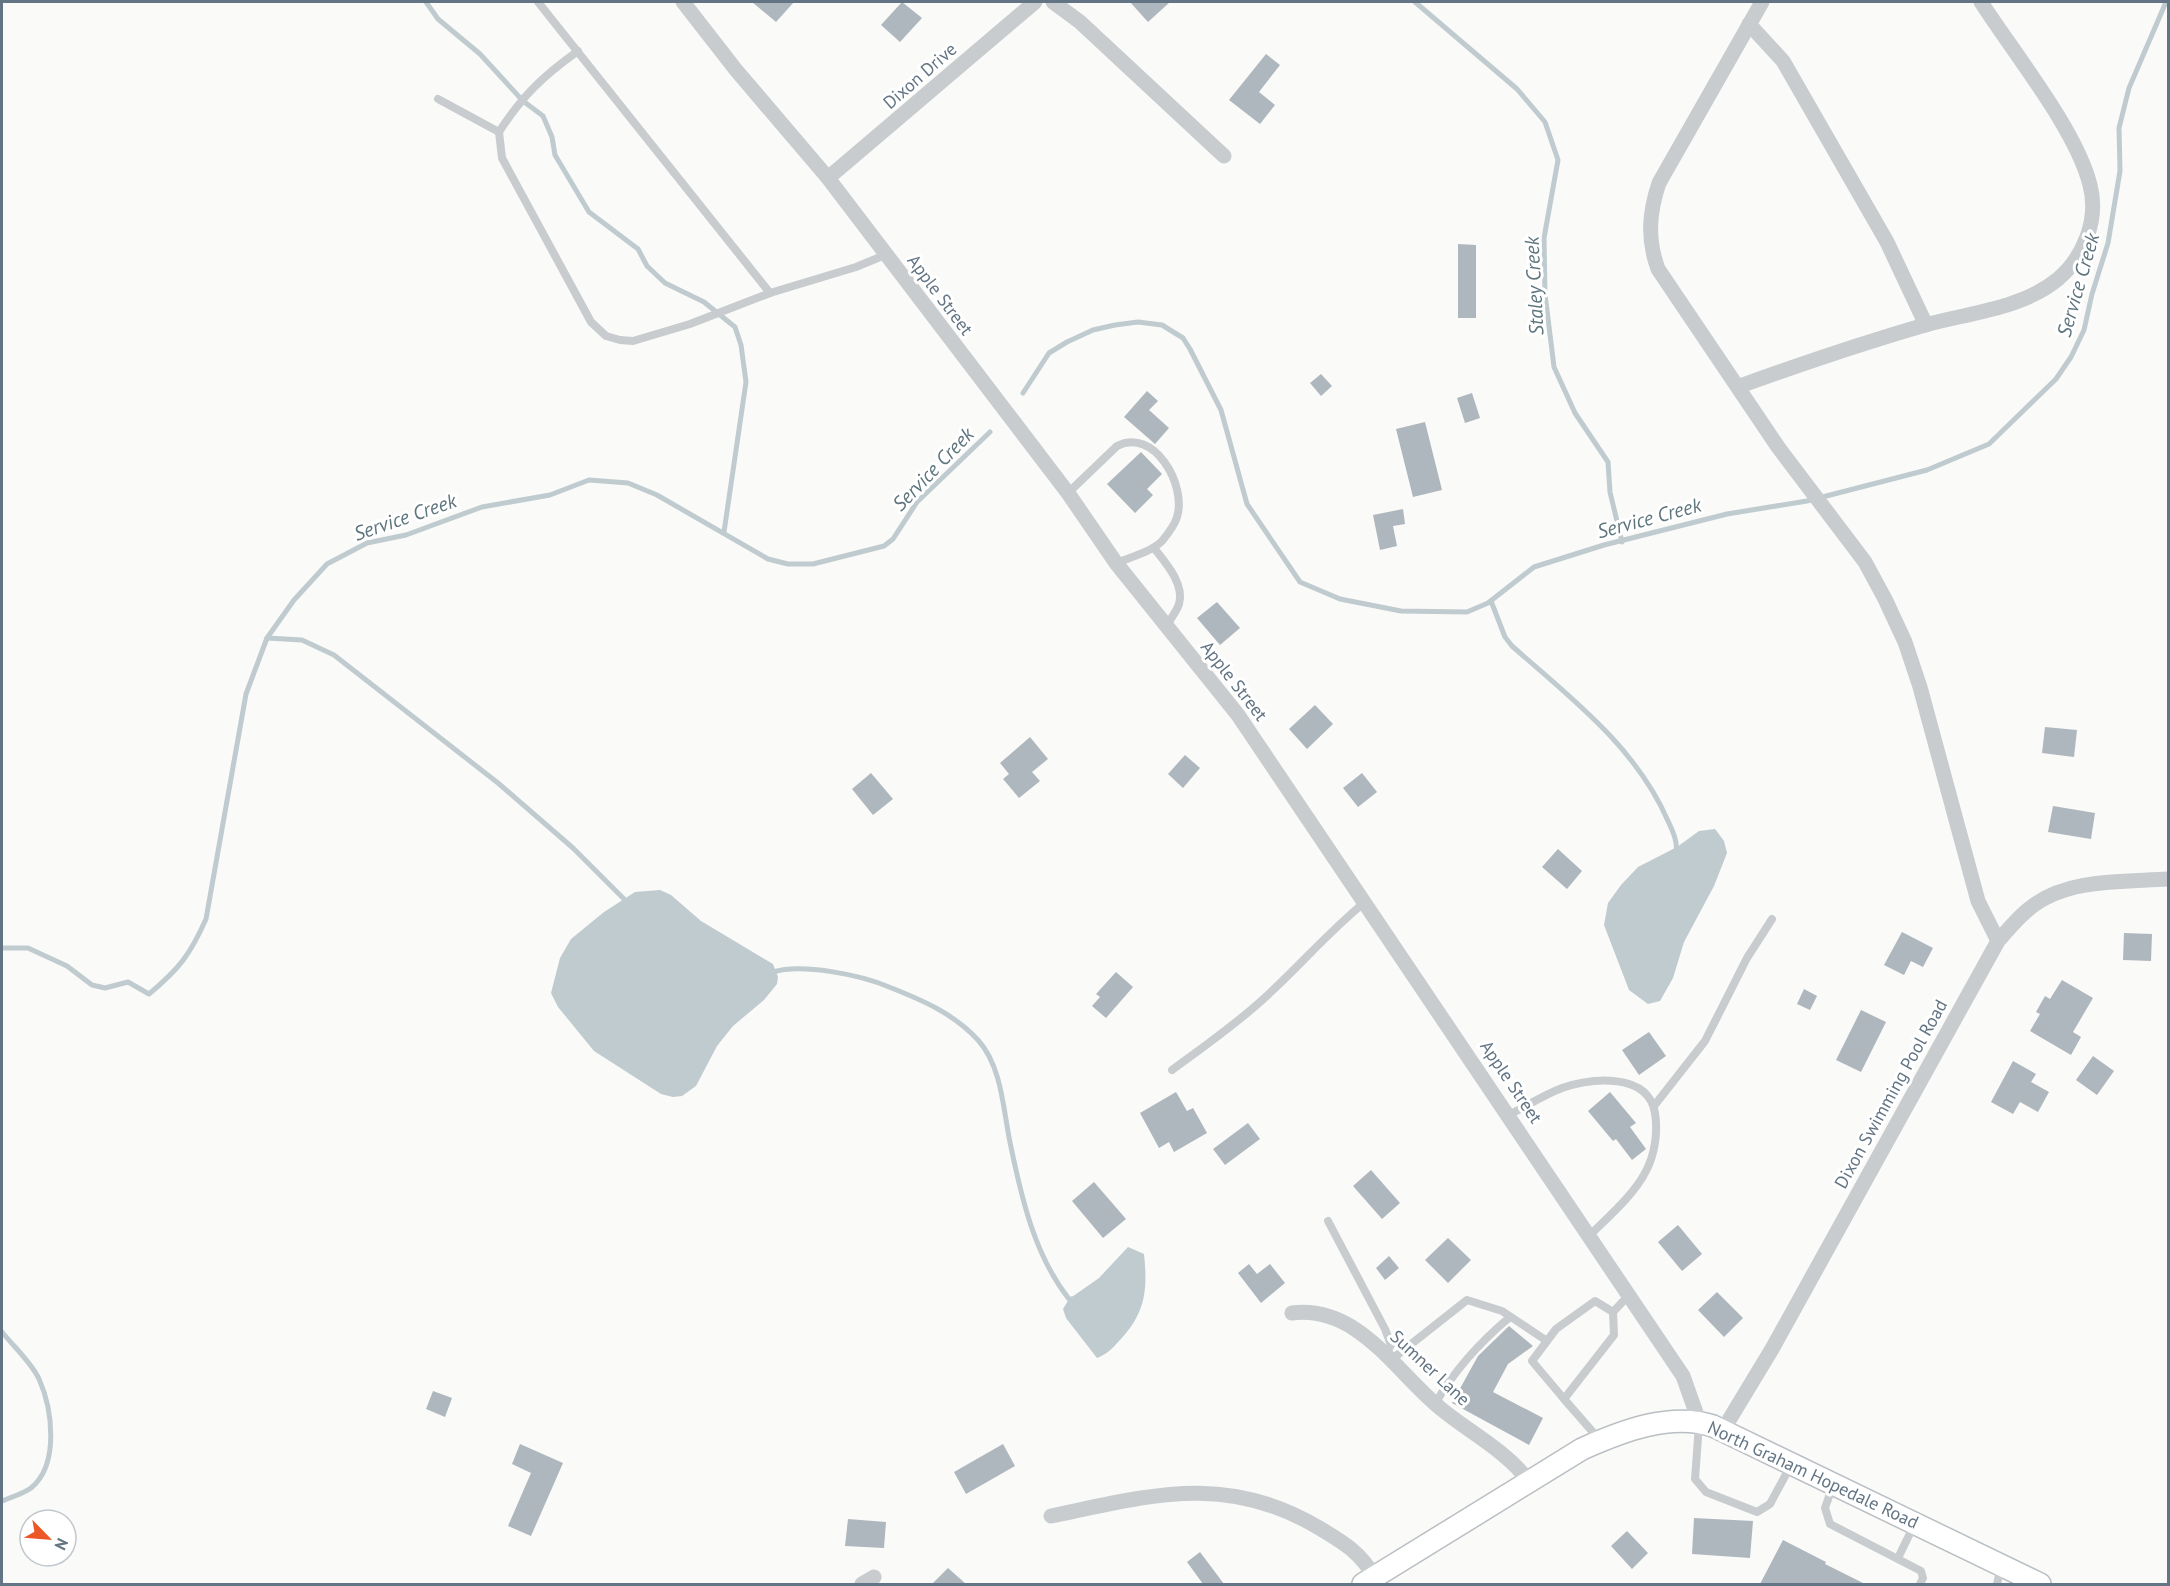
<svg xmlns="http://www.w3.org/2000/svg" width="2170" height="1586" font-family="'PT Sans',sans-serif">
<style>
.water{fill:#bfcbcf}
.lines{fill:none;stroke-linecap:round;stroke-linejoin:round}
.stream{stroke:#bfcbcf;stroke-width:5}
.building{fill:#aeb7bd}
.secondary-casing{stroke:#babfc4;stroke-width:24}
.lane{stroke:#c8cccf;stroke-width:8}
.street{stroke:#c8cccf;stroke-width:15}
.secondary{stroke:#fff;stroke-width:21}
.labels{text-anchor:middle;stroke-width:6;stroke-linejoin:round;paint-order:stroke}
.street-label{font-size:18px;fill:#637584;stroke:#fff}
.water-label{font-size:20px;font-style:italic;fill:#5e757e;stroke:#fff}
</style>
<rect width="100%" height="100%" fill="#fafaf8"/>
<g class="water">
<path d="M1715,829L1724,841L1727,853L1714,886L1684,942L1673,978L1660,1001L1648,1004L1629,990L1604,925L1608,903L1621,885L1638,867L1677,847L1699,831Z"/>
<path d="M660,890L671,895L701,921L773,964L778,977L777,984L764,1000L733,1026L717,1046L696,1086L682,1096L673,1097L661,1094L594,1051L558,1007L551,993L560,958L571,939L604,912L635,892Z"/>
<path d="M1128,1247L1144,1254C1148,1291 1145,1314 1119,1341C1112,1349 1107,1354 1097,1358L1066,1318L1063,1309L1069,1299L1099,1278Z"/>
</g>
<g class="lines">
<g class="stream">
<path d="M426,2L438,19L480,54L523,101L543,116L552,137L555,155L589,212L638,249L647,266L665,283L704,302L735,327L741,345L746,382L724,532"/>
<path d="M1415,2L1517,89L1545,122L1558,160L1544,238L1545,294L1554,367L1575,413L1608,462L1610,492L1622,542"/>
<path d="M1023,393L1049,353L1067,342L1093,330L1115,325L1138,322L1162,325L1183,338L1190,349L1221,410L1247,504L1300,582L1340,599L1401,611L1467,612L1488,603L1534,567L1604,545L1727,514L1807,501L1927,470L1989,444L2056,379L2071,357L2084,330L2092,294L2108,243L2120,171L2119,128L2129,88L2166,2"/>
<path d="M1491,601L1505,637L1512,646C1571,698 1636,747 1668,821C1672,830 1678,841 1676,852"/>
<path d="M267,638L302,640L334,655L498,783L573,848L629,904"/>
<path d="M2,948H28L67,966L92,985L105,988L128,982L149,994C179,969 190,955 206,919L246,694L267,638L294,600L327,564L367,543L406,535L482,507L550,495L589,480L628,483L657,495L768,559L788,564H813L884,546L893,539L917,502L990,432"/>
<path d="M773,972C802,963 861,975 889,987C922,1000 953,1013 978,1040C1003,1068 1003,1112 1011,1147C1022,1200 1035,1256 1069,1299H1074"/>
<path d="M2,1332C14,1347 31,1362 39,1379C52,1408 60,1464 31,1488C23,1494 11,1497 2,1501"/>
</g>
</g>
<g class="building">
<path d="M752,2H794L776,22Z"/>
<path d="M902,2L922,18L900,42L881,25Z"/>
<path d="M1130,2H1170L1148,22Z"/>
<path d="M1266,54L1280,65L1259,92L1275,105L1260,124L1229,100Z"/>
<path d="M1458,244L1476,245V318H1458Z"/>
<path d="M1321,374L1332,386L1321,396L1310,383Z"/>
<path d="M1147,391L1158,401L1149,410L1169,428L1155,444L1124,417Z"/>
<path d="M1472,393L1480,418L1465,423L1457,398Z"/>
<path d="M1425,422L1442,490L1413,497L1396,429Z"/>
<path d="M1141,452L1162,474L1147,489L1153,495L1135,513L1107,484Z"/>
<path d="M1403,509L1405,524L1393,526L1397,546L1380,550L1373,515Z"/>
<path d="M1217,602L1240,628L1220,645L1197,618Z"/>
<path d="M1315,705L1333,724L1307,749L1289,729Z"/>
<path d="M2045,727L2077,730L2074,757L2042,753Z"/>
<path d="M1030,737L1048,759L1032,772L1040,781L1019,798L1003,779L1009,774L1000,763Z"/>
<path d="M1185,755L1200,768L1183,788L1168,774Z"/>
<path d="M871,773L893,799L873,815L852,789Z"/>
<path d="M1362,773L1377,792L1358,807L1343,788Z"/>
<path d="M2053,806L2095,813L2091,839L2048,832Z"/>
<path d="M1558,849L1582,871L1567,889L1542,867Z"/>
<path d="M1902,932L1933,948L1923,967L1911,961L1904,975L1884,965Z"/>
<path d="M2124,933L2152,934L2151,961L2123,960Z"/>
<path d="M1116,972L1133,987L1106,1018L1092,1006L1100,997L1096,994Z"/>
<path d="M2062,980L2093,998L2073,1032L2081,1037L2071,1055L2030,1031L2040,1014L2036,1012L2045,996L2050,999Z"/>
<path d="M1804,989L1817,996L1810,1010L1797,1004Z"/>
<path d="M1861,1010L1886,1022L1861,1072L1836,1060Z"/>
<path d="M1649,1032L1666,1056L1639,1075L1622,1050Z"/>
<path d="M2093,1056L2114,1071L2097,1095L2076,1080Z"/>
<path d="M2013,1061L2036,1074L2031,1082L2049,1092L2038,1112L2020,1102L2013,1114L1991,1102Z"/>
<path d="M1176,1092L1187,1111L1193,1108L1207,1133L1174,1152L1169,1142L1159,1148L1140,1113Z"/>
<path d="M1610,1092L1636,1123L1630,1127L1646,1149L1632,1160L1616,1139L1613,1141L1588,1111Z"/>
<path d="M1248,1123L1260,1139L1225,1165L1213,1149Z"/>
<path d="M1371,1170L1400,1203L1382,1219L1353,1186Z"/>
<path d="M1094,1182L1126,1219L1103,1238L1072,1201Z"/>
<path d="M1678,1225L1702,1254L1682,1271L1658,1242Z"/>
<path d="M1448,1238L1471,1260L1448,1283L1425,1260Z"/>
<path d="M1389,1256L1399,1268L1385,1280L1376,1268Z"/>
<path d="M1249,1264L1257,1274L1270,1264L1285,1283L1261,1303L1238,1273Z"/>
<path d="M1717,1292L1743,1318L1724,1337L1698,1310Z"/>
<path d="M1509,1326L1533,1346L1508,1364L1493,1392L1543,1418L1529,1445L1452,1403L1478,1356Z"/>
<path d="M433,1391L452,1398L445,1417L426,1409Z"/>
<path d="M520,1444L563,1463L531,1536L508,1526L531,1473L512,1464Z"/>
<path d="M1003,1444L1015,1466L966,1494L954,1472Z"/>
<path d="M1694,1518L1753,1521L1750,1558L1692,1554Z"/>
<path d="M848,1519L886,1522L884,1548L845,1546Z"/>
<path d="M1627,1531L1648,1553L1632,1569L1611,1546Z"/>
<path d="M1783,1540L1826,1562L1825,1564L1865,1584H1760Z"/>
<path d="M1200,1552L1224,1584H1203L1187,1562Z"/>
<path d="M948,1568L966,1584H932Z"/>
</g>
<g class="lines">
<defs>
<path id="secondary" d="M1363,1584L1582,1449C1622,1431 1671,1412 1713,1426L2040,1584"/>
</defs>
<use href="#secondary" class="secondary-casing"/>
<g class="lane">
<path d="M538,2L770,293"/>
<path d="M578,51C543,76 523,95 499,132L502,158L591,322L606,336L620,340L633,341L690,324L770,293L856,267L885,255"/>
<path d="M438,99L499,132"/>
<path d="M1068,493L1117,446C1154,427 1187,485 1177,517C1175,524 1167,535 1162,541C1151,552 1131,557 1116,563"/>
<path d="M1154,548C1165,562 1185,584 1179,604C1177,611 1170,619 1167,626"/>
<path d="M1172,1070C1202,1048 1232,1027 1260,1002C1296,970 1327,933 1365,902"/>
<path d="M1654,1106L1705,1041L1747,958L1772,919"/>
<path d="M1509,1115C1526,1106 1544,1095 1562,1088C1592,1078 1648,1072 1655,1113C1658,1132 1655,1154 1646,1171C1634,1195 1608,1217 1589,1236"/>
<path d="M1328,1221L1385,1329L1391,1345L1385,1355"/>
<path d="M1391,1360L1467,1300L1502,1311L1547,1341"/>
<path d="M1564,1399L1532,1361L1556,1329L1595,1301L1613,1312"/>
<path d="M1435,1404C1455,1369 1480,1342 1510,1317"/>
<path d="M1699,1424L1695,1479L1706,1492L1757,1512L1770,1504L1791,1465"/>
<path d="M1598,1438L1564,1399L1614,1335L1613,1312L1628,1296"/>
<path d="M1833,1485L1825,1508L1830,1524L1921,1571L1923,1578L1920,1584"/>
<path d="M1898,1558L1914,1525"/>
<path d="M1997,1584L2001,1566"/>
</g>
<g class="street">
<path d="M683,2L736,70L828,178L1068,493L1116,563L1238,715L1683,1376L1699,1421"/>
<path d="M1053,2L1080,22L1224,156"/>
<path d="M1762,2L1659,183C1649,213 1647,239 1658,269L1778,447L1865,562L1885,599L1905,642L1920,687L1978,901L1998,941"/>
<path d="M1749,24L1783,61L1887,242L1926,325"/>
<path d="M828,178L1035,2"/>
<path d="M1740,386C1801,364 1863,343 1925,325C1968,313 2022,309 2058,279C2084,257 2099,219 2090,185C2076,129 2013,52 1981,2"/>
<path d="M1292,1313C1358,1305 1395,1371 1440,1408C1469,1432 1505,1450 1528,1480"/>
<path d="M1723,1430L1772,1349L1998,941C2008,930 2018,917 2030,908C2067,878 2124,882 2168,879"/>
<path d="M1051,1516C1152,1495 1227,1472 1321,1529C1346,1544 1359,1552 1375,1577"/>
<path d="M862,1584L874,1577"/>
</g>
<use href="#secondary" class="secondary"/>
</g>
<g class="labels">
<g class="street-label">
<text transform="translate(920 76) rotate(-41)" y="6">Dixon Drive</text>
<text transform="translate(940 295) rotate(53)" y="6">Apple Street</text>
<text transform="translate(1234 681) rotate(52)" y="6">Apple Street</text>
<text transform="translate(1511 1082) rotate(56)" y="6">Apple Street</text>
<text transform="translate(1891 1094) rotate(-61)" y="6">Dixon Swimming Pool Road</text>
<text transform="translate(1430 1368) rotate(43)" y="6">Sumner Lane</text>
<text transform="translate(1813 1475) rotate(25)" y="6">North Graham Hopedale Road</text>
</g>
<g class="water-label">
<text transform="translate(2078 285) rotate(-74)" y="7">Service Creek</text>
<text transform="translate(1534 286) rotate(-93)" y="7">Staley Creek</text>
<text transform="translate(933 469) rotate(-46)" y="7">Service Creek</text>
<text transform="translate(405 517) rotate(-19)" y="7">Service Creek</text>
<text transform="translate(1649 518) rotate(-15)" y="7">Service Creek</text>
</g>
</g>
<rect width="2170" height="1586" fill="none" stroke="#637584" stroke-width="6"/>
<g transform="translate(48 1538) rotate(115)"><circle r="28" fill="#ffffff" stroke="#c1c8ce" stroke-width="1.5"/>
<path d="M0-4.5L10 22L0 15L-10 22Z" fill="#ed5625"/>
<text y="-9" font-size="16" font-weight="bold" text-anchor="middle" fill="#637584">N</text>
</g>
</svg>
